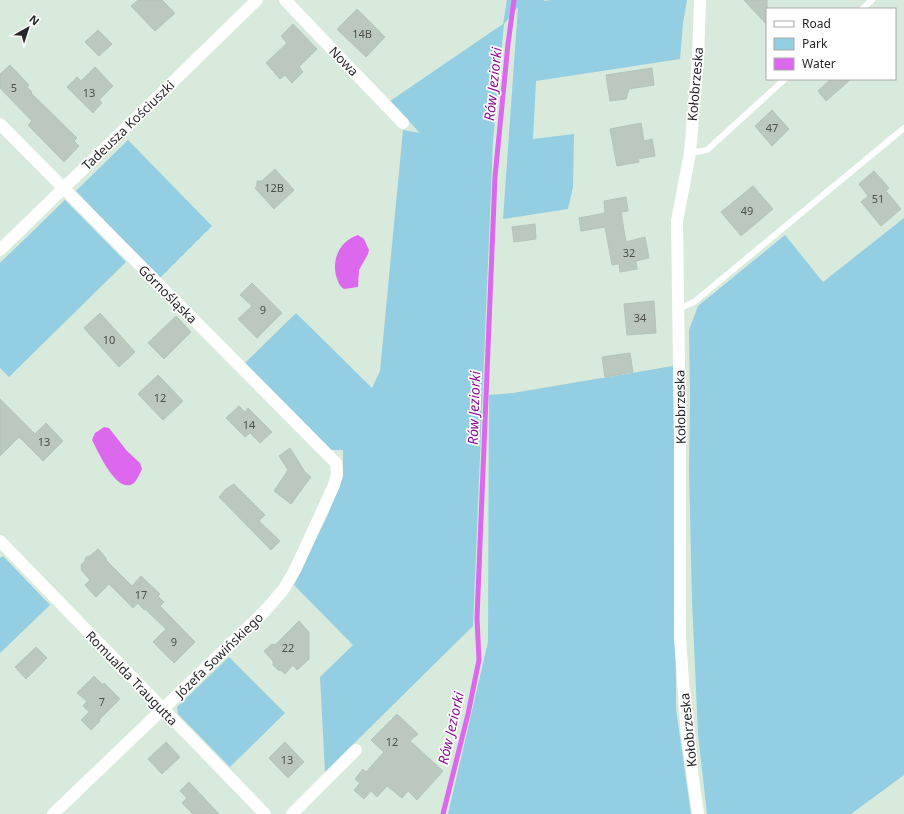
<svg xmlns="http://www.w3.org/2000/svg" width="904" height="814" font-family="'Noto Sans',sans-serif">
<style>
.green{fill:#93cee2}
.water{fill:#dc68ee}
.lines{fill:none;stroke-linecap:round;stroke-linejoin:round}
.stream{stroke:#dc68ee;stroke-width:5}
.building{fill:#bbc8bd;stroke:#b2c5b6}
.service{stroke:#fff;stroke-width:6}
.minor{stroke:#fff;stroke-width:12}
.labels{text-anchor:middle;stroke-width:3.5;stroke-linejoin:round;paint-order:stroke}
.number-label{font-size:11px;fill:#4c4f4c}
.street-label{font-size:13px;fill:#272727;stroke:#fff}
.water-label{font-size:14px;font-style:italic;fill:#8d0c95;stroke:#fff}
</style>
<rect width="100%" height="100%" fill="#d8eadb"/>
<g class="green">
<path d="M507,0H544V1L552,0H687L683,23L680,59L536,81L533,139L574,134L573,187L568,209L503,219L518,7L504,24L493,141L473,626L325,772L320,677L353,645L294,585L329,512L343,477V450H328L244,364L296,313L372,388L380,371L403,130L420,133L390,101L503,24Z"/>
<path d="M128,140L212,226L160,278L76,191Z"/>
<path d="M65,200L126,262L9,377L0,368V263Z"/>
<path d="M904,218V775L851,814H707L698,734L692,600L689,469L690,397L689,330L698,306L785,235L823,282Z"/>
<path d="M673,366L675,443L676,709L691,814H448L488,642L489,395L513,393Z"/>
<path d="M3,556L50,605L0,653V558Z"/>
<path d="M229,657L285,713L230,767L178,714L177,707Z"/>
</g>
<g class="water">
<path d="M358,235L364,239L369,250L368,254L359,270L358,287L344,289C339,286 338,281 336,276C332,258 340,241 358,235Z"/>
<path d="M104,427L109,428L127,451L140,463L142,469C140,473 137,480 134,483C117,496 98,451 92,440L95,433Z"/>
</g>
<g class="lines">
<path class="stream" d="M443,814L468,714L479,660L477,618L495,177L508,44L514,0"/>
</g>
<g class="building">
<path d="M138,0H162L175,13L155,31L131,6Z"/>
<path d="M744,0H767V25Z"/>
<path d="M357,9L385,37L366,57L337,29Z"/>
<path d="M293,24L317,49L299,67L303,72L292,83L285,75L280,79L266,63L287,43L281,36Z"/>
<path d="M98,30L112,44L99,56L85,42Z"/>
<path d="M10,65L29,85L27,87L32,92L31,93L77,138L74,141L79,146L64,162L28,125L32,121L0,88V74Z"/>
<path d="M95,67L113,86L99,100L102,103L93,113L67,87L77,77L81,81Z"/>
<path d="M652,68L654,85L629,89L626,99L610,101L606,75Z"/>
<path d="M831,79H851L826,101L818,91Z"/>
<path d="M772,110L789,129L772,146L755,126Z"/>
<path d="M641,123L644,141L652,139L655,156L638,159L639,162L617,166L610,129Z"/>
<path d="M275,169L294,190L274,209L255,188L257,185V181H262Z"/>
<path d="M874,171L889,188L886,191L901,209L881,226L861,202L868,196L859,184Z"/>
<path d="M753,186L773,209L741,236L721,212Z"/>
<path d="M626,197L628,211L621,212L626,242L645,237L649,258L636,261L637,269L620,272L619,264L612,265L605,227L581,231L579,218L605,213L604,201Z"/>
<path d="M535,224L536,239L514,242L512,227Z"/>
<path d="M252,283L282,313L257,338L238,319L252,306L240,295Z"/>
<path d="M654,301L656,333L627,335L624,304Z"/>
<path d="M100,313L135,352L119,367L84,328Z"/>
<path d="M176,316L191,332L164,359L148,343Z"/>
<path d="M630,353L633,372L605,377L602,357Z"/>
<path d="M158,375L183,401L163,420L138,394Z"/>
<path d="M0,399L35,434L46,423L63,441L43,461L19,437L0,456Z"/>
<path d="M239,406L245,412L248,408L272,432L260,443L250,433L245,437L226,418Z"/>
<path d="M290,448L305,472L311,477L291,504L274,491L288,470L279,456Z"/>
<path d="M234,484L265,515L259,521L280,541L271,550L219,497L226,489Z"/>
<path d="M98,549L106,558V560L132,586L141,576L160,594L158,596L164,602L160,606L195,642L174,663L153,642L166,629L145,609L144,610L138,603L133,608L109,584L96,597L85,585L90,580L82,571L81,565L85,561L86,557L90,556Z"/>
<path d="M299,621L309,632V659L297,670L293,665L285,674L282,671L278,670L273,665V661L264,651L272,644L275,645Z"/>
<path d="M36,647L47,658L26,679L15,667Z"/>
<path d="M94,676L103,685L104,683L120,699L99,720L100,721L91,730L81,720L89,712L83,706L87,701L77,693Z"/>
<path d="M397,714L418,734L410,741L443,771L417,800L408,791L402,798L387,786L377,797L371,791L364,799L354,790L360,783L355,779L363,769L366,772L384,752L371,740Z"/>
<path d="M166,742L180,757L162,774L148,759Z"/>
<path d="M285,742L304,762L288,778L269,758Z"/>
<path d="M189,782L219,814H193L182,803L187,798L180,791Z"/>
</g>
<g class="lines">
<g class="service">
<path d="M862,9L872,0"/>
<path d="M690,153L707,150L785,79"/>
<path d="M678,309L694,302L904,128"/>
</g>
<g class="minor">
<path d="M285,0L403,123"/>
<path d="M0,124L336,463L337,474L334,485L295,570L283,590L264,612L53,814"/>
<path d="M0,250L257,0"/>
<path d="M0,541L265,814"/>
<path d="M292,814L356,750"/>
<path d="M698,814L687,736L680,638V439L677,221L690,153L698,59L700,0"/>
</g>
</g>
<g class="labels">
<g class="number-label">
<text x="362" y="38">14B</text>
<text x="14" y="92">5</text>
<text x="89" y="97">13</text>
<text x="772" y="132">47</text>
<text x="274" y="192">12B</text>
<text x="878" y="203">51</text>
<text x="747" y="215">49</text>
<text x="629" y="257">32</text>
<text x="263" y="314">9</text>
<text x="640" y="322">34</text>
<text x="109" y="344">10</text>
<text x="160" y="402">12</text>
<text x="249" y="429">14</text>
<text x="44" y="446">13</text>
<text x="141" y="599">17</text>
<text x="174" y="646">9</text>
<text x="288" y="652">22</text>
<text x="102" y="706">7</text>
<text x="392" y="746">12</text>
<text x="287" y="764">13</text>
</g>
<g class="street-label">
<text transform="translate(344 61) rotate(46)" y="5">Nowa</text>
<text transform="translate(695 84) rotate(-85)" y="5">Kołobrzeska</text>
<text transform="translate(128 125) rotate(-44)" y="5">Tadeusza Kościuszki</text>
<text transform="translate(168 294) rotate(45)" y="5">Górnośląska</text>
<text transform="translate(680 407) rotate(-91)" y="5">Kołobrzeska</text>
<text transform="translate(219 655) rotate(-44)" y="5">Józefa Sowińskiego</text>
<text transform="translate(132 678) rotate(46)" y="5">Romualda Traugutta</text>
<text transform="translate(688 730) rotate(-96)" y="5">Kołobrzeska</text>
</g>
<g class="water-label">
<text transform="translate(493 84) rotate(-84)" y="5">Rów Jeziorki</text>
<text transform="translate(474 408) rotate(-88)" y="5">Rów Jeziorki</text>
<text transform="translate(451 728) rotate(-77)" y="5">Rów Jeziorki</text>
</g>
</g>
<rect x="766" y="8" width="130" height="72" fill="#ffffff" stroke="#a9a9a9"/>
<rect x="774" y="21" width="20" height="6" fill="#ffffff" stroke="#a9a9a9"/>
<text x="802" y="28" font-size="12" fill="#272727">Road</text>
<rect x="774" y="38" width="20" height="12" fill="#93cee2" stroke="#a9a9a9"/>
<text x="802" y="48" font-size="12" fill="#272727">Park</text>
<rect x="774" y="58" width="20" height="12" fill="#dc68ee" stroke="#a9a9a9"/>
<text x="802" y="68" font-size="12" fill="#272727">Water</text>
<g transform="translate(28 28) rotate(39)" stroke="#ffffff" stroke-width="3" paint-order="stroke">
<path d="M0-3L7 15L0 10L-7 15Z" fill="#272727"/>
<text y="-6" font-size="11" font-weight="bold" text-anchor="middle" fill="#272727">N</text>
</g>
</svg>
